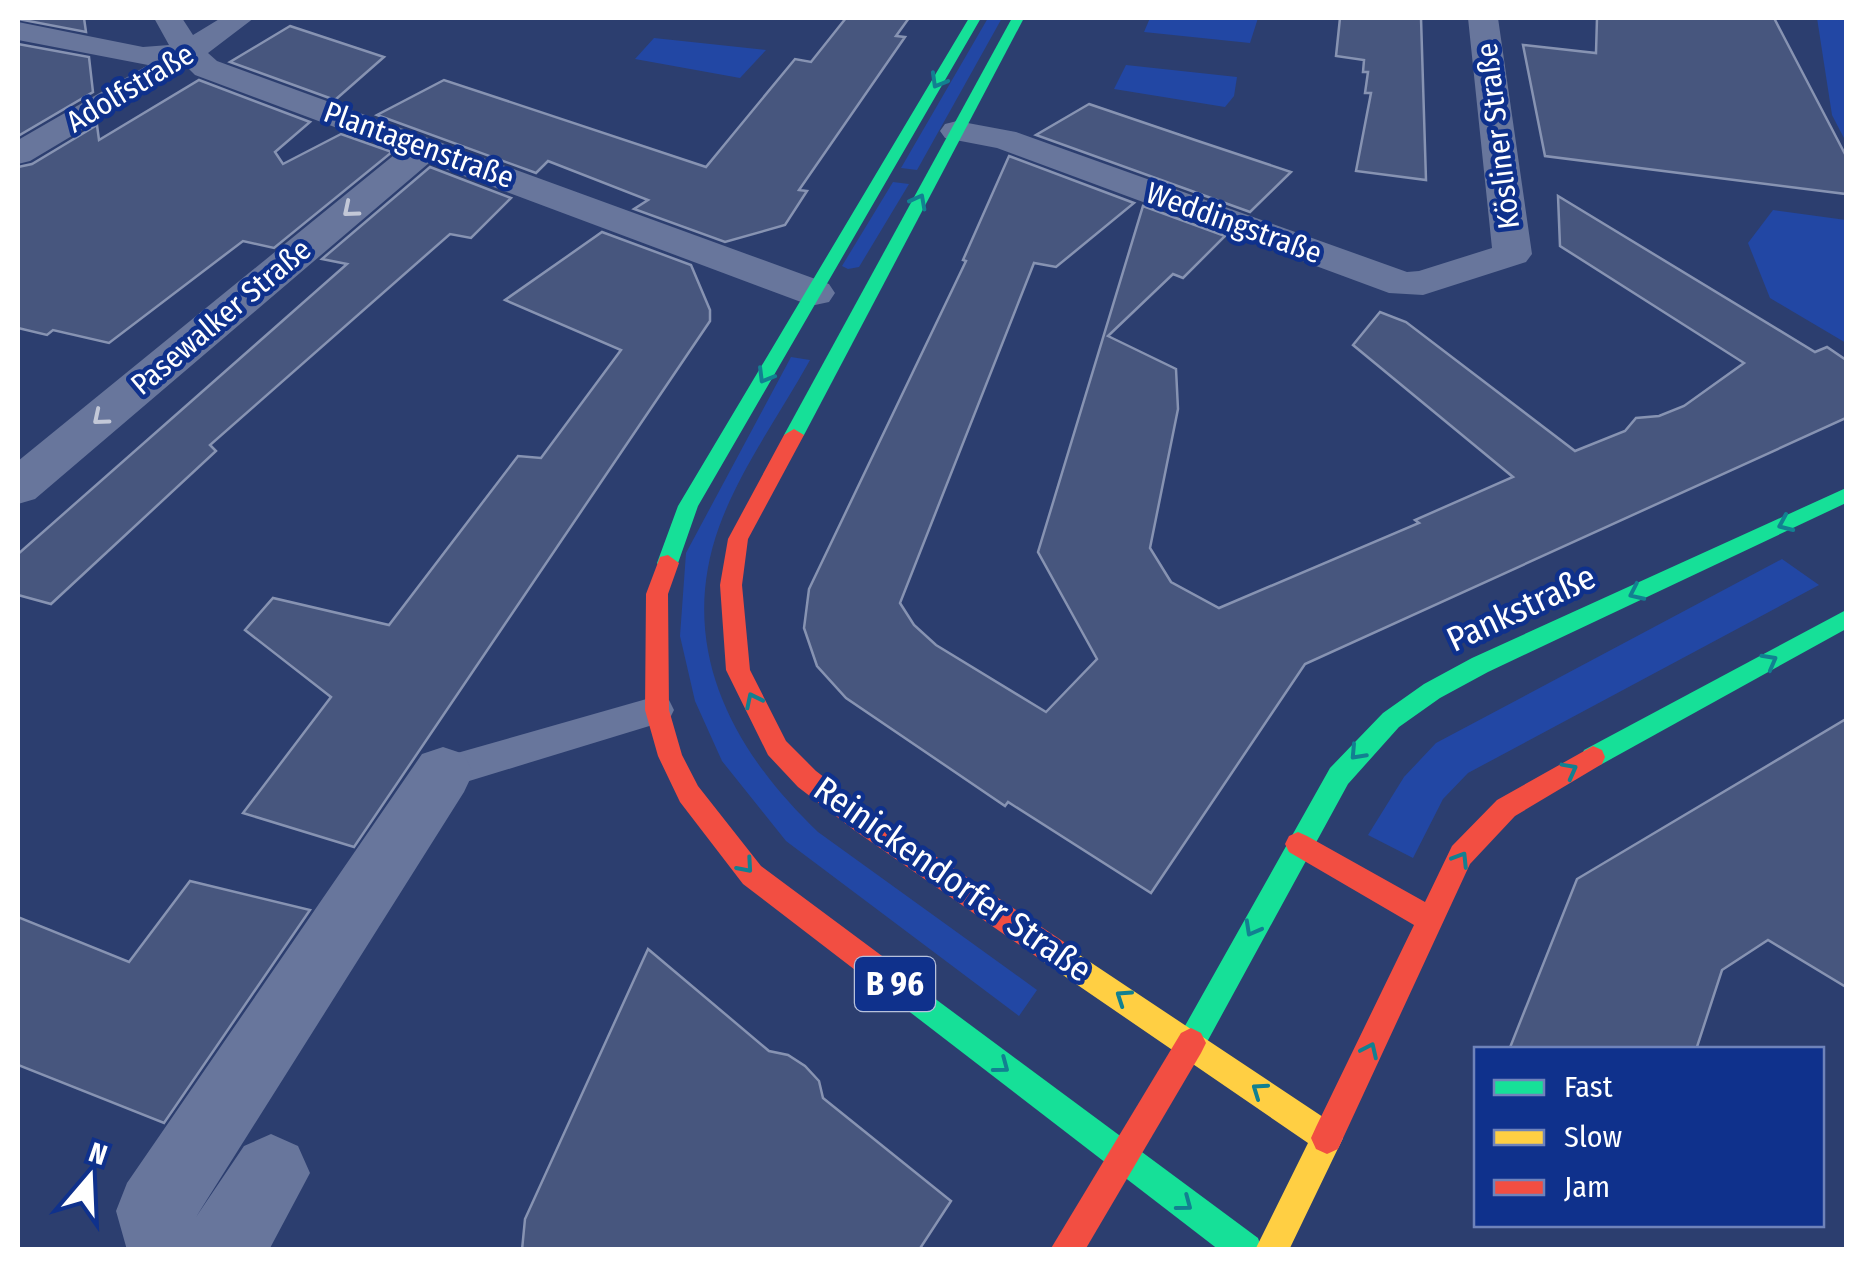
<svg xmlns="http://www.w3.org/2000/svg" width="1864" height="1267" font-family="'Fira Sans Condensed',sans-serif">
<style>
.green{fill:#2247a4}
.building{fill:#47567e;stroke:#8793b2;stroke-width:2.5}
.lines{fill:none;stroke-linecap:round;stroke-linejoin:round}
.lane{fill:#68769c;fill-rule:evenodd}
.street{fill:#68769c;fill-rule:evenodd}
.fast{fill:#16e098;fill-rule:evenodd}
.slow{fill:#ffcf43;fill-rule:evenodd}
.jam{fill:#f24e42;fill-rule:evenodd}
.oneway{stroke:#128091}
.oneway2{stroke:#c3c8d7}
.labels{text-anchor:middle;stroke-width:9;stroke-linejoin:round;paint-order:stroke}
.far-street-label{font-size:30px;fill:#fff;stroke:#0f318c}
.shield{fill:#0f318c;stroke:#b7c1dc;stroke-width:2.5}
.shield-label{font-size:32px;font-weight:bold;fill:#fff}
.street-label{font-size:35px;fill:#fff;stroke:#0f318c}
</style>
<rect width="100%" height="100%" fill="#2c3e6f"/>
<g class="green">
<path d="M988,18H1002L917,170L901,168Z"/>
<path d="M1150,18H1258L1250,43L1144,32Z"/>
<path d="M1817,18H1846V142L1832,115Z"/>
<path d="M654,38L766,50L740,78L635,59Z"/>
<path d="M1126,65L1237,77L1234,96L1225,107L1114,89Z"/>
<path d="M893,182L909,184L859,267L848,269L842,266Z"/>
<path d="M1773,210L1846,220V343L1770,298L1748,243Z"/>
<path d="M791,357L810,360C780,414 740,469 719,527C676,647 732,750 818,832L1037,990L1019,1016L786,841L722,761L695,701L680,636L686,553Z"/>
<path d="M1782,559L1819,585L1468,773L1443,799L1413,858L1368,835L1404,777L1436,743Z"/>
</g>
<g class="building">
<path d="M18,18H84L86,32L18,19Z"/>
<path d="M846,18H909L896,36L905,37L799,190L807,191L785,225L725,242L634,209L648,200L548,161L536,173L377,115L444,80L706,167L795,59L811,62Z"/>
<path d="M1340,18H1421L1426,180L1356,171L1371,93H1365L1368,72H1363L1364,60L1336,56Z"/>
<path d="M1597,18H1774L1846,156V194L1545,156L1523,45L1596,53Z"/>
<path d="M290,26L384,57L335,100L230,62Z"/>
<path d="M18,44L89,57L93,92L18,136Z"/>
<path d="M199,80L310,122L275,152L283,164L341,134L392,152L274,248L243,241L109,343L53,330L47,335L18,328V167L32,164L97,125L99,140Z"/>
<path d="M1089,104L1198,141L1291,172L1250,212L1036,135Z"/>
<path d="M1009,156L1134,203L1056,267L1034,263L900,603L914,625L936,645L1046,712L1097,659L1038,552L1143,206L1225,236L1183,278L1173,274L1108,336L1176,369L1178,409L1150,548L1171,582L1219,608L1419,523L1415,520L1513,477L1353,345L1380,312L1406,322L1575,451L1625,431L1636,418L1659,416L1684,406L1744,363L1560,246L1558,196L1815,352L1827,347L1846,360V418L1305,664L1151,893L1008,802L1005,806L846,698L817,666L804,628L809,589L966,261L963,260Z"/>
<path d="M430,167L511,198L471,238L450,234L210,445L216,451L51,604L18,595V554L347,264L322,259Z"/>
<path d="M602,232L691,265L710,310V321L354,847L243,813L331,697L245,630L273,598L389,625L518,456L541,458L621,350L505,300Z"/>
<path d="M1846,719V987L1768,940L1722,970L1696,1050H1509L1577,879Z"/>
<path d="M190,881L310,910L164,1123L18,1065V917L129,962Z"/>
<path d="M648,949L769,1051L788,1055L805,1066L819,1081L823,1098L951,1201L919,1250H522L525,1219Z"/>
</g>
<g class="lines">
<path class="lane" d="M657,696L669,700L674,710L669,720L443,789L430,784L425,773L430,762L443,757Z"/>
<g class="street">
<path d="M154,18H182L193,35L221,18H254L208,53L217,61L829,284L835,293L829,302L815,305L801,302L429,163L35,499L18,504V461L399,151L195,75L187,67L30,161L18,164V140L148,65L18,40V22L143,47L169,45Z"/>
<path d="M1468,18H1498L1532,254L1526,262L1423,295L1389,293L997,148L945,138L940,131L945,124L957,121L1016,132L1407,272L1419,271L1492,248Z"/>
<path d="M443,747L464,754L473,773L464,792L196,1217L244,1146L271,1134L298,1146L310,1173L269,1250H127L116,1211L127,1183L422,754Z"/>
</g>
<g class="fast">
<path d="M969,18H981L698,506L676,569H660L657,563L678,506Z"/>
<path d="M1012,18H1024L804,435L794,441L787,440L784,435Z"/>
<path d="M1846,488V503L1488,672L1440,698L1399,727L1348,784L1201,1053L1191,1058L1181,1053L1176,1043L1181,1033L1330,768L1383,713L1424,684L1472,658Z"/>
<path d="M1846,610V629L1602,764L1593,768L1584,764L1581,757L1584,750Z"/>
<path d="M899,972L1258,1238L1262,1250H1219L889,996L885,986L889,976Z"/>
</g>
<path class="slow" d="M1054,938L1338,1127L1343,1138L1289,1250H1255L1308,1143L1044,962L1040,952L1044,942Z"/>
<g class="jam">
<path d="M794,429L804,435L748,539L742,585L750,670L786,741L816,771L872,814L1064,942L1068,952L1064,962L1054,966L1044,962L854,830L798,787L768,755L726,670L720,585L728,539L784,435Z"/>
<path d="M668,555L679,563L668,594L669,710L682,755L698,786L761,866L909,976L913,986L909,996L899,1000L889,996L743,884L680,802L658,756L645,710L646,594L660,557Z"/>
<path d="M1593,746L1602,750L1605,757L1602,764L1515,816L1470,864L1338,1149L1327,1154L1316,1149L1311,1138L1316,1127L1414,925L1289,852L1285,844L1289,836L1298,832L1307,836L1425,902L1452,846L1497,800Z"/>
<path d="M1191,1028L1201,1033L1206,1043L1201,1053L1085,1250H1050L1181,1033Z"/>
</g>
</g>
<defs><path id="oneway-chevron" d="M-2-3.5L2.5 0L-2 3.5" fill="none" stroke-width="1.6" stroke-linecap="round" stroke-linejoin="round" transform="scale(2.5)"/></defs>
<g class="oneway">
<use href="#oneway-chevron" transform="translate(938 81) rotate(120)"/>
<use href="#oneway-chevron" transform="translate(919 201) rotate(-62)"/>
<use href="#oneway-chevron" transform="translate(765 376) rotate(121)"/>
<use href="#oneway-chevron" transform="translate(1785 524) rotate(156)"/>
<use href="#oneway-chevron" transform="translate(1636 593) rotate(155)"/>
<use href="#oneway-chevron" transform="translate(1770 661) rotate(-29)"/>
<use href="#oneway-chevron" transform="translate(753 700) rotate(-116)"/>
<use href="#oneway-chevron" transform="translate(1357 753) rotate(133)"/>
<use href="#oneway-chevron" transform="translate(1570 770) rotate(-28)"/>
<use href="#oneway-chevron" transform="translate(1461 859) rotate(-58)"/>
<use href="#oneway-chevron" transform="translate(746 866) rotate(49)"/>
<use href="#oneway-chevron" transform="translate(1252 929) rotate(119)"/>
<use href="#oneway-chevron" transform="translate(1123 997) rotate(-146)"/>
<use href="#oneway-chevron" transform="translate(1370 1050) rotate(-65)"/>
<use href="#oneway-chevron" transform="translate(1002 1066) rotate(37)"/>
<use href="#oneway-chevron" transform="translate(1259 1090) rotate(-145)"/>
<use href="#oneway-chevron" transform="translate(1185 1204) rotate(37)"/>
</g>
<g class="oneway2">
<use href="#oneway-chevron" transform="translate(350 210) rotate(140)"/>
<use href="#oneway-chevron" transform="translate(100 418) rotate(140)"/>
</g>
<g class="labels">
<g class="far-street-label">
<text transform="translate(130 88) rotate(-31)" y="10">Adolfstraße</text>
<text transform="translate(1498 136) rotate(-97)" y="10">Kösliner Straße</text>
<text transform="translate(419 145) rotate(20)" y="10">Plantagenstraße</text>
<text transform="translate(1234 223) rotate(20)" y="10">Weddingstraße</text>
<text transform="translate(221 317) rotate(-40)" y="10">Pasewalker Straße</text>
</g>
<rect class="shield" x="855" y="957" width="80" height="54" rx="8"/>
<g class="shield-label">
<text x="895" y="995">B 96</text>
</g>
<g class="street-label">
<text transform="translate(1521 608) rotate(-25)" y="12">Pankstraße</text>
<text transform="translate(953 879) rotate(35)" y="12">Reinickendorfer Straße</text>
</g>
</g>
<rect width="1864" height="1267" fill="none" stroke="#ffffff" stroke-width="40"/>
<rect x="1474" y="1047" width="350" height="180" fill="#0f318c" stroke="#6f83ba" stroke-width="2.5"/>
<rect x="1494" y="1080" width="50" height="15" fill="#16e098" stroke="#6f83ba" stroke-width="2.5"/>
<text x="1564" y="1097" font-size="30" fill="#ffffff">Fast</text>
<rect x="1494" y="1130" width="50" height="15" fill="#ffcf43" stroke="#6f83ba" stroke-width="2.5"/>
<text x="1564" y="1147" font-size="30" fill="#ffffff">Slow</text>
<rect x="1494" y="1180" width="50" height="15" fill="#f24e42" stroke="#6f83ba" stroke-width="2.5"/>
<text x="1564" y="1197" font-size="30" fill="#ffffff">Jam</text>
<g transform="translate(90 1177) rotate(19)" stroke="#0f318c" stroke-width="8" paint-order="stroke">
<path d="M0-8L18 38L0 25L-18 38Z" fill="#ffffff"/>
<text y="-15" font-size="28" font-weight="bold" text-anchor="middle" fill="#ffffff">N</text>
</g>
</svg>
